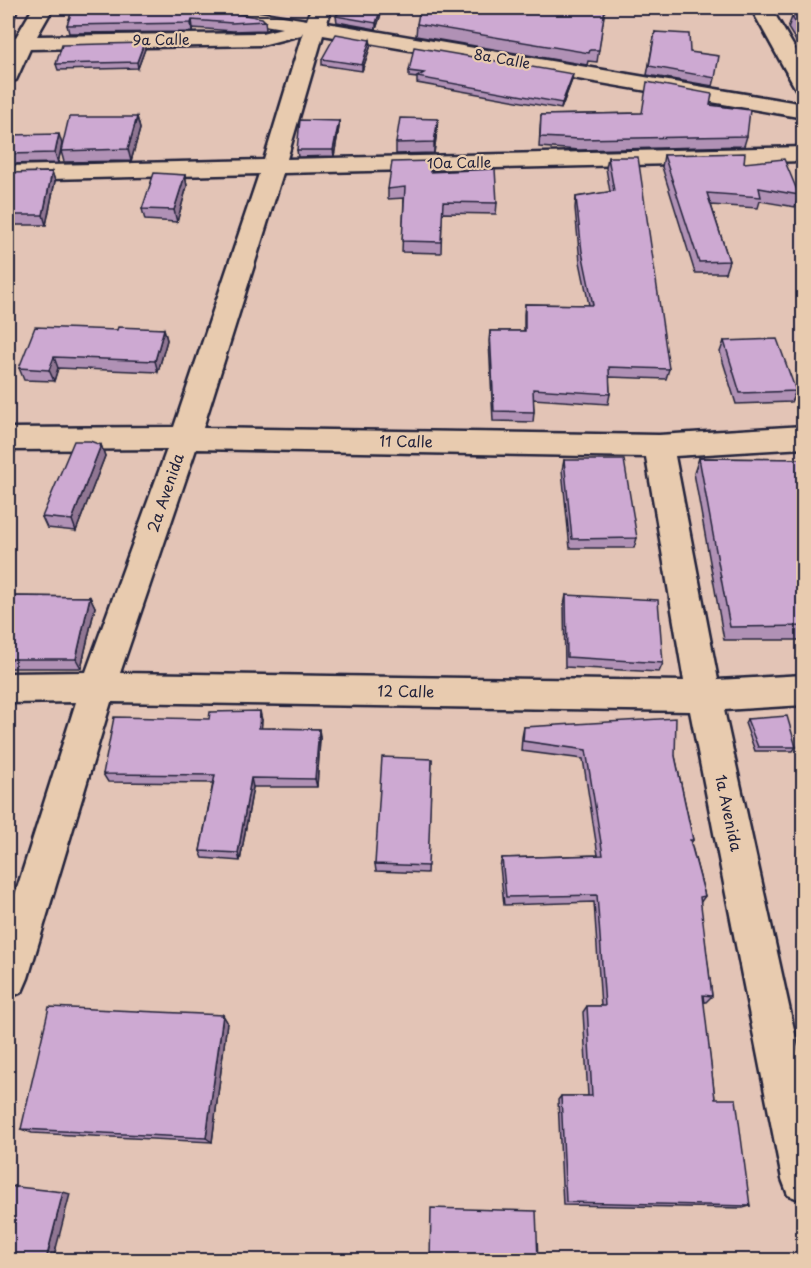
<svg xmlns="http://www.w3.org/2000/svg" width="811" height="1268" font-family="'Playpen Sans',sans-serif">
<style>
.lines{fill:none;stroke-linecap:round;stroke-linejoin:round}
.minor-casing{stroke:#22223b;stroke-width:5}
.minor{fill:#e8cbaf;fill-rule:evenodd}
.wall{fill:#b091b5;stroke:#22223b;stroke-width:1.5}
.shaded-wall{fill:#907693;stroke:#22223b;stroke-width:1.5}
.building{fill:#cda9d2;stroke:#22223b;stroke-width:1.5}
.labels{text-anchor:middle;stroke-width:4.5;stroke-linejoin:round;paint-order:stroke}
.far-street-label{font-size:14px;fill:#22223b;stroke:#e8cbaf}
.street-label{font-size:15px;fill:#22223b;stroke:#e8cbaf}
</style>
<rect width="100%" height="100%" fill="#e3c4b6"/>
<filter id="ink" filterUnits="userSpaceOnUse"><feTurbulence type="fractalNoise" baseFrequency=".0167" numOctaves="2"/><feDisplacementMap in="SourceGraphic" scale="12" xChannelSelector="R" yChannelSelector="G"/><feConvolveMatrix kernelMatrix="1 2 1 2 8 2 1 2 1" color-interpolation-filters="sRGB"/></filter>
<g filter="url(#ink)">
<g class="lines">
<defs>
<g id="minor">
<path d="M33,8H53L37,36L262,33L282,28L201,14L194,12L191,8H233L307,20L311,8H331L327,23L804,104V118L323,35L287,159L804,147V161L283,173L203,428L659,435L804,426V448L675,456L718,680L804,675V705L724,710L804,1075V1201L788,1195L782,1179L690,711L111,702L28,978L22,992L8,998V917L76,702L8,703V673L86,672L167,449L8,450V428L174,427L259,174L8,180V166L264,160L303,32L301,35L262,45L30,49L16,80L8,81V37H16ZM196,449L646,457L684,681L120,673Z"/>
<path d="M751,8H771L804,64V90L796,89L793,84Z"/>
</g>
</defs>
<use href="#minor" class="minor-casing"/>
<use href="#minor" class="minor"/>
</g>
<g class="wall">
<path d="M73,8L265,21L266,30L233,31L193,28L192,32L69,33L67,25Z"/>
<path d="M343,8H383L376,29L337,22L336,16Z"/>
<path d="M605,8L597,62L588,61L587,65L416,36L417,24Z"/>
<path d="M804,16V54L788,28L792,17Z"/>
<path d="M655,32L690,52L715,78L713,86L647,75Z"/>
<path d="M370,40L371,45L362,71L322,65V59Z"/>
<path d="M144,43L145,49L138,68L58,70L56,64Z"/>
<path d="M409,71L572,80L561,109L417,83V78L409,77Z"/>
<path d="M710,105L747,136L744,146L579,150L539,147L541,115L641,113Z"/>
<path d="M137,117L140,129L131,161L64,162L61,151Z"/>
<path d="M339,121V127L334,156L298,157L297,150Z"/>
<path d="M8,123L10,124L13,133L12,135L62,144L58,163L8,164Z"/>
<path d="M437,130L434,153L396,154V143Z"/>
<path d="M664,155L744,163L799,195L795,207L760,201L758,208L711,205L729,261L725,273H695L662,167Z"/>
<path d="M608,157L669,369L666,379L609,377L610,394L608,404L533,399L534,412L533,422L493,421L489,341L490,331H524V314L525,304L589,305L580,262L575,208L576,197L610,192L606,168Z"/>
<path d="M52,172L55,181L46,225H8V173Z"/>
<path d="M431,172L497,203L496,214L442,213L441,253L402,252L404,198L388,199V189Z"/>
<path d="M185,175L187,186L177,222L145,220L142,209Z"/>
<path d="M164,329L167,340L158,372L58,368L54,381L24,380L19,368L117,330Z"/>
<path d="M724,341L796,391L791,402L736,404L720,352Z"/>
<path d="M101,445L105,456L76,531L47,528L42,517Z"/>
<path d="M699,458L804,459V640H724L694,473Z"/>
<path d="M564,460L637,538L634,548H570L562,470Z"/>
<path d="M8,593L9,596L90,597L95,607L81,668H8Z"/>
<path d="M566,595L663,663L659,672L565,667L564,605Z"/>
<path d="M747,719L796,747L793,751H755L745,723Z"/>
<path d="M262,720L261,728L319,729L320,738L317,787H253L240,861L203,858L200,851L213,783L108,782L103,774Z"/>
<path d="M524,727L675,756L693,840L691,843L705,896L700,903L712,996L706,1002H703L715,1099L750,1206L743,1208L563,1205L558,1100L561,1096H588L583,1012L587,1006H601L594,902L504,905L500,866L502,858L598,855L583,759L521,751L522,737Z"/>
<path d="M432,759L427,873L376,871L375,864Z"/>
<path d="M223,1015L227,1022L212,1142L32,1133L21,1129Z"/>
</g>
<g class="shaded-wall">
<path d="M13,8H19L8,36V20Z"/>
<path d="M381,8H383L376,29V23Z"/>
<path d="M192,20L193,28L192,32L191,23Z"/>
<path d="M370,40L371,45L362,71V65Z"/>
<path d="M144,43L145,49L138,68L137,62Z"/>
<path d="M573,74L572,80L561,109L562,103Z"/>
<path d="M137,117L140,129L131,161L128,149Z"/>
<path d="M438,119L437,130L434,153V142Z"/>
<path d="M339,121V127L334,156L333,150Z"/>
<path d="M10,124L13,133L10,145L8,138V131Z"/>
<path d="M59,134L62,144L58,163L55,153Z"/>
<path d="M52,172L55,181L46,225L43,215Z"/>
<path d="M185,175L187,186L177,222L174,210Z"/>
<path d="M164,329L167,340L158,372L155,361Z"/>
<path d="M54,357L58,368L54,381L49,370Z"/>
<path d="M101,445L105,456L76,531L72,520Z"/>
<path d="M90,597L95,607L81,668L76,659Z"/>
<path d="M260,711L262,720L261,737L259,728Z"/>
<path d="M319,729L320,738L317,787L315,779Z"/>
<path d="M251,778L253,787L240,861L238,853Z"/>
<path d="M223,1015L227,1022L212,1142L206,1138Z"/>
<path d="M63,1192L70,1194L53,1260H46Z"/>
</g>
<g class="building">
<path d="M8,8H13L8,20Z"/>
<path d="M73,8H205L262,18L265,21L232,23L192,20L191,23L67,25Z"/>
<path d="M343,8H381L376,23L336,16Z"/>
<path d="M420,8H605L599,50H590L589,53L417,24Z"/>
<path d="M804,16V37L792,17Z"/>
<path d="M655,32L689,34L690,52L719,56L715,78L649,66Z"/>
<path d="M336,34L370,40L362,65L322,59Z"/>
<path d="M144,43L137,62L56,64L62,45Z"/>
<path d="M414,47L573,74L562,103L417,77L424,73L409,71Z"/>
<path d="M647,82L712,94L710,105L750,110L747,136L580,139L540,137L541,115L642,113Z"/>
<path d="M69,117H137L128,149L61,151Z"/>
<path d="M400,118L438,119L434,142L396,143Z"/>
<path d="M300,120L339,121L333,150H297Z"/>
<path d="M59,134L55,153L8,154V135Z"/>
<path d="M745,153L744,163L784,159L799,195L759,188L761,197L707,193L729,261L699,262L664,155Z"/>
<path d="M608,157H638L669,369L609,367L610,394L533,389L534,412L494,411L490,331H525V304L593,305L582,252L576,197L614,191Z"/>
<path d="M431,161L430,172L495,169L497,203L443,202L441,242L402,241L405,187L388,189L392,162Z"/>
<path d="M52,172L43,215H8V173Z"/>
<path d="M154,173L185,175L174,210L142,209Z"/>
<path d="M35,327L117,330L118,327L164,329L155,361L54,357L49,370L19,368Z"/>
<path d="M777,339L796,391L740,393L724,341Z"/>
<path d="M74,441H90L101,445L72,520L42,517Z"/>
<path d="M699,458L804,459V626L730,627Z"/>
<path d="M564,460H624L637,538L572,539Z"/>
<path d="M566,595L658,600L663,663L567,657Z"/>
<path d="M8,596L90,597L76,659H8Z"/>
<path d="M260,711L259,728L319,729L315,779L251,778L238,853L200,851L215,775L103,774L114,717L209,719L210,712Z"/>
<path d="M787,716L796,747H758L747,719Z"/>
<path d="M676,718L675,756L693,840H690L705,896L700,897L712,996L703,995L715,1099H736L750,1206L566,1202L561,1096H592L587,1006H605L597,895L506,897L502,858L603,855L586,750L523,741L524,727Z"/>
<path d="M382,757L432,759L428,866L375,864Z"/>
<path d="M49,1007L223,1015L206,1138L21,1129Z"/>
<path d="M8,1186L63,1192L46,1260H24L8,1259Z"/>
<path d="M431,1208L536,1211L538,1260H430Z"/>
</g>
</g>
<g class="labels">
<g class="far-street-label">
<text transform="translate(161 40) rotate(-1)" y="5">9a Calle</text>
<text transform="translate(502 59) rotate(10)" y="5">8a Calle</text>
<text transform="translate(459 163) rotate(-1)" y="5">10a Calle</text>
</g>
<g class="street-label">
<text transform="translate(406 442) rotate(1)" y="5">11 Calle</text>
<text transform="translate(166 493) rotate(-71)" y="5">2a Avenida</text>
<text transform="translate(406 692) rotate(1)" y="5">12 Calle</text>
<text transform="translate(728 813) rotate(78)" y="5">1a Avenida</text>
</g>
</g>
<rect width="811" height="1268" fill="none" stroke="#e8cbaf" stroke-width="30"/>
<rect x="15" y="15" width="781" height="1238" fill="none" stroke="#22223b" stroke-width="2" filter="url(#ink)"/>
</svg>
